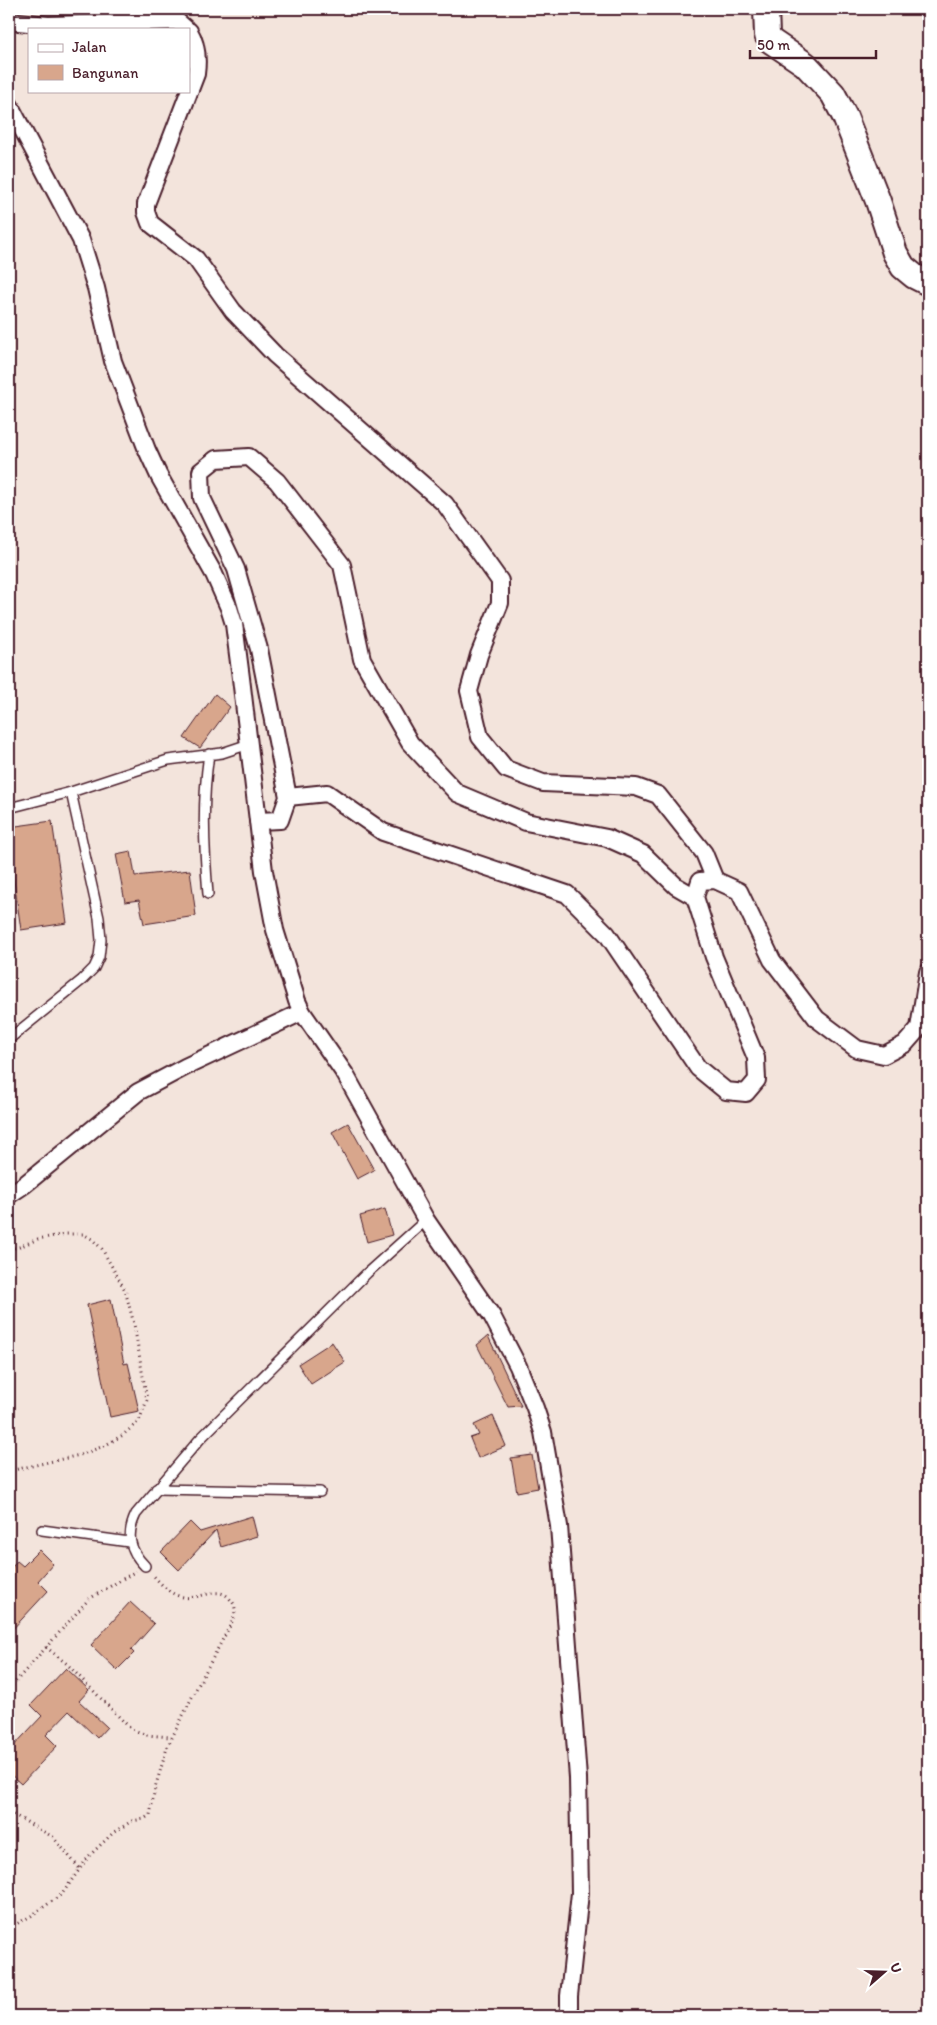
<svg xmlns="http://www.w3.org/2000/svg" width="937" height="2025" font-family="Itim,sans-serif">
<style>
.building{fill:#d8a68c;stroke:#4a1f2b}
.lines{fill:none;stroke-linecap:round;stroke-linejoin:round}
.lane-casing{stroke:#4a1f2b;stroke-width:12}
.street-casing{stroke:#4a1f2b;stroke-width:20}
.secondary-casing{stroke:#4a1f2b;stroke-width:28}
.path{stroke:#4a1f2b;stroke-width:3;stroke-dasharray:1 4;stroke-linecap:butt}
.lane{stroke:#fff;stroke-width:9}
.street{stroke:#fff;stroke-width:16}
.secondary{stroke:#fff;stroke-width:24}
</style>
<rect width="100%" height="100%" fill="#f3e4dc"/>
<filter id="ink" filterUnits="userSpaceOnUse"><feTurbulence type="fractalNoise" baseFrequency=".02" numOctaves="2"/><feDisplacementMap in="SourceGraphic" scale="10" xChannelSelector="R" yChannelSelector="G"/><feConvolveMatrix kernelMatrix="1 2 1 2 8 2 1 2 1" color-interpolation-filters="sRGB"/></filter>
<g filter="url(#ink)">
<g class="building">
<path d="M215,694L230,707L200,748L184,738Z"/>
<path d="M52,821L67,923L21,930L9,845V827Z"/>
<path d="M131,851L135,876L190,870L196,916L144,924L139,900L125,902L116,854Z"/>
<path d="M348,1123L374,1170L357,1179L332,1132Z"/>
<path d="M385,1209L392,1235L367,1242L360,1216Z"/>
<path d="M111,1299L124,1364L128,1363L139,1411L110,1417L87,1305Z"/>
<path d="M488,1336L521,1406L508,1407L477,1345Z"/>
<path d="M332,1342L345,1362L311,1384L298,1364Z"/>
<path d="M493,1416L506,1446L478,1458L470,1438L479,1435L474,1425Z"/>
<path d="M532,1455L538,1488L517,1492L511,1458Z"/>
<path d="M252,1516L257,1536L221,1547L216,1530L179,1570L161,1552L190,1522L200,1532Z"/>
<path d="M39,1550L53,1564L38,1581L48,1591L9,1633V1571L17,1561L23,1566Z"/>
<path d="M130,1602L154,1624L131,1650L134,1653L117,1670L91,1645Z"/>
<path d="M66,1668L89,1690L79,1701L107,1727L97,1738L69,1711L46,1735L57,1746L21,1784L9,1773V1751L42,1716L31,1705Z"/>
</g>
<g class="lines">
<defs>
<g id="lane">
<path d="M9,808L71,792L168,760L222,753L249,744"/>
<path d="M208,894C204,846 202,801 209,754"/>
<path d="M9,1039L82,980L94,968L99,957L101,940L99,918L71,792"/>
<path d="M156,1489L320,1492"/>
<path d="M42,1530L129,1542"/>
<path d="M145,1566C129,1550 126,1534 136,1514L200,1439L367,1273L426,1220"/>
</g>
<g id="street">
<path d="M9,21L48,25L177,21L186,29"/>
<path d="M189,31C197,44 198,59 196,74L146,204V212L150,223L196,259L233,311L275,355L445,504L500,581V603L479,655L469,691L480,737L506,769L543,783L636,787L658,795L704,853L715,880"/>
<path d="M9,104L81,240L96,288L113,361L147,450L159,476L214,574L229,608L234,624L241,678L264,871L275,930L297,1001L302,1012L345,1074L426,1220L492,1316L518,1366L535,1408L543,1432L559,1526L578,1778L580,1893L569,1996V2016"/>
<path d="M288,797L327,793L383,832L567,894L607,934L698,1068L726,1091L746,1093L757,1080L756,1058L714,957L695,897L700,881L715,880L739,891L772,960L817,1019L857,1049L884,1055L905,1044L919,1028L928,972"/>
<path d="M258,821L280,820L288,797L259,649L236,569L202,498L201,471L216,459L249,457L277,481L342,565L362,659L410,743L457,793L526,822L607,838L643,854L676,886L695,897"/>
<path d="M9,1195L24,1185L138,1092L185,1067L302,1012"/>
</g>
<path id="secondary" d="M766,9L767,35L771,41L805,64L833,94L845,117L878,201L895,253L903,267L914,276L928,283"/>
</defs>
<use href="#lane" class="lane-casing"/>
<use href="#street" class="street-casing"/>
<use href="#secondary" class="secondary-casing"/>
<g class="path">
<path d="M9,1249L19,1247L38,1239L66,1234H83L92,1239L102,1249L125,1290L134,1324L147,1400L139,1421L123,1435L104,1446L80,1455L9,1471"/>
<path d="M46,1647L67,1664L131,1729L147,1735L171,1737"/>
<path d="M9,1689L89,1599L136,1571"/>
<path d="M9,1812L53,1837L80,1869"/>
<path d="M9,1928L31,1916L62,1894L89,1856L114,1832L132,1821L144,1819L150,1815L155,1788L167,1748L194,1693L231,1624C235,1615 238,1607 230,1599C218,1584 199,1601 183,1597C170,1595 161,1584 152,1574"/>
</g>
<use href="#lane" class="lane"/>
<use href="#street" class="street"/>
<use href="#secondary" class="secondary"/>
</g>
</g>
<rect width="937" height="2025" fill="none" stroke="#fff" stroke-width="30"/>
<rect x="15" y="15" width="907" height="1995" fill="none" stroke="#4a1f2b" stroke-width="2" filter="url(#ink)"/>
<rect x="28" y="28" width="162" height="65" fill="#ffffff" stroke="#b7a5aa"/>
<rect x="38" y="44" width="25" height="8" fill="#ffffff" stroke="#b7a5aa"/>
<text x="72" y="52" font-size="15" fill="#4a1f2b">Jalan</text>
<rect x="38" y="65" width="25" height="15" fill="#d8a68c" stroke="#b7a5aa"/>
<text x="72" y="78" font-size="15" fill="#4a1f2b">Bangunan</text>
<g transform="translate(884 1972) rotate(70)" stroke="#ffffff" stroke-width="4" paint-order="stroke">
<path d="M0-4L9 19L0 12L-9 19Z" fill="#4a1f2b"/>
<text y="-8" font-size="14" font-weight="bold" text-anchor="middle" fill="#4a1f2b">U</text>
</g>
<path d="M750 50v8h126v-8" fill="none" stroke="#4a1f2b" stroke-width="2.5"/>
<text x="757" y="50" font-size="15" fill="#4a1f2b" stroke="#ffffff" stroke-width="4" paint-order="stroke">50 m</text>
</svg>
